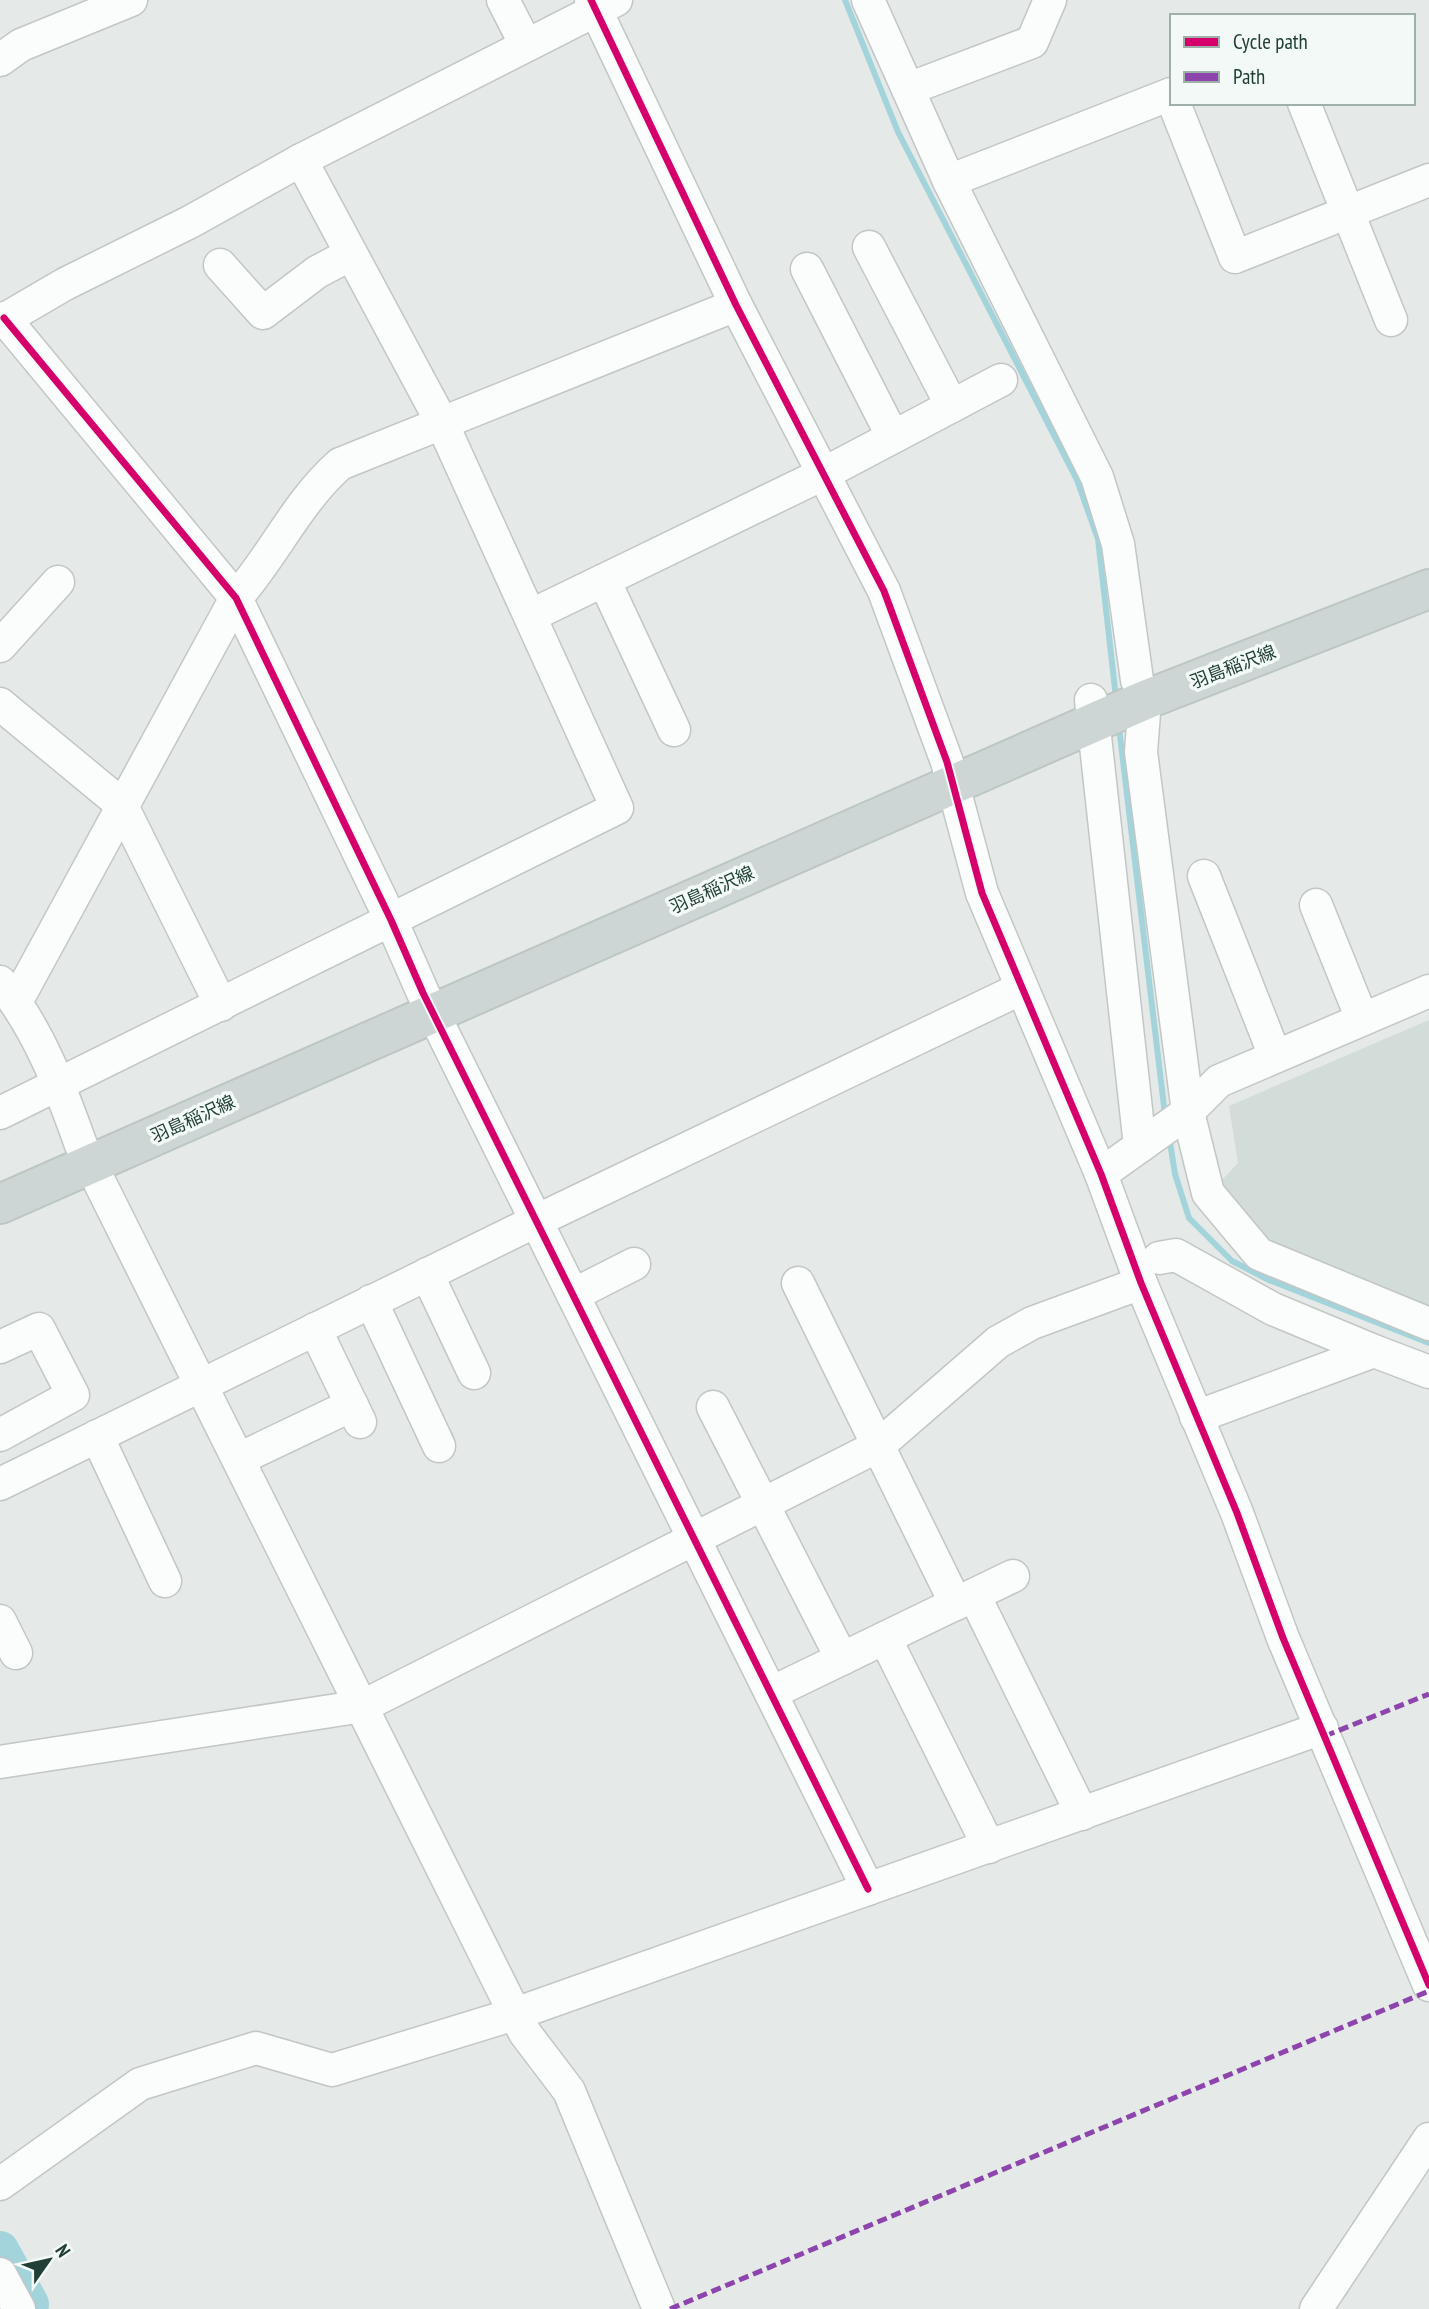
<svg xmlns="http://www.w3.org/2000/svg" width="1429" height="2309" font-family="'PT Sans Narrow','Noto Sans JP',sans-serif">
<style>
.built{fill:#d2dcd8}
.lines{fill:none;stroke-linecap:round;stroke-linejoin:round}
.stream{stroke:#a3d4db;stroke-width:6}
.river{stroke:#a3d4db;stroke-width:38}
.minor-casing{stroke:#c2c7c5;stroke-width:35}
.major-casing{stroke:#bcc6c3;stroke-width:42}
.minor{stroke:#fbfcfc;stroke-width:32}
.major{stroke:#cdd6d4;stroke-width:38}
.quiet{stroke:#8e44ad;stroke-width:5;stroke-dasharray:10 5;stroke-linecap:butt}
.cycleway-casing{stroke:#f3f9f6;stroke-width:11}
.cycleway{stroke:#d6006c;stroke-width:7}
.labels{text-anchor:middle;stroke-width:7;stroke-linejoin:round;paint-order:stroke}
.street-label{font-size:18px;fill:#213f36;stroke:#f3f9f6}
</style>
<rect width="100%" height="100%" fill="#e5eae8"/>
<path class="built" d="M1429,1020V1311L1267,1240L1217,1185L1238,1163L1229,1106Z"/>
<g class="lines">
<g class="stream">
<path d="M845,0L898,132L1077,480L1098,539L1116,698"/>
<path d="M1119,727L1165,1115"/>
<path d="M1169,1136L1175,1174L1189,1218L1232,1261L1269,1280L1429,1343"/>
</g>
<path class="river" d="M0,2250L30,2304"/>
<defs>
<g id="minor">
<path d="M503,0L526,45"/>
<path d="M591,0L736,305L884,591L947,762L982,893L1101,1174L1141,1283L1237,1513L1283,1638L1429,1985"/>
<path d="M868,0L949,181L1097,477L1118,544L1137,680L1145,700L1141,752L1188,1112L1208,1193L1259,1254L1429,1324"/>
<path d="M0,60L21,45L131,0"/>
<path d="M908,89L1032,42L1050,0"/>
<path d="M1174,103L1235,257L1429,180"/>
<path d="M1304,103L1391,320"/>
<path d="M949,181L1171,94L1172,96"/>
<path d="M869,247L952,406"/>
<path d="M220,265L263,313L317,272L351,254"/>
<path d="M807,269L893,437"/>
<path d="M4,318L236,598L391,920L423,993L868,1889"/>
<path d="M0,322L65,284L190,222L301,160L616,0"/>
<path d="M604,580L674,730"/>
<path d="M530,616L825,473L1001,380"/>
<path d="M0,646L58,582"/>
<path d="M1091,700L1140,1146"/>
<path d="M0,704L121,804L221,1005"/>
<path d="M1204,876L1275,1056"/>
<path d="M1316,905L1362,1019"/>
<path d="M0,982C39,1029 61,1089 81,1145L515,2014L525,2033L569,2091L659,2309"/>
<path d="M16,1002L236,598C274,555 297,502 340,464L736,305"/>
<path d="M0,1113L617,808L441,421L301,160"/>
<path d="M1101,1174L1188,1112L1219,1081L1429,991"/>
<path d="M1159,1258L1176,1255L1273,1309L1374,1351"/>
<path d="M427,1274L474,1373"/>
<path d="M798,1283L956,1604"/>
<path d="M573,1295L634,1264"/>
<path d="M371,1301L439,1446"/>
<path d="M315,1329L360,1422"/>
<path d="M0,1347L39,1329L73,1395L0,1435"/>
<path d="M713,1407L842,1659"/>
<path d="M1196,1417L1374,1351L1429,1372"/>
<path d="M97,1436L165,1581"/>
<path d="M239,1459L352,1405"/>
<path d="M0,1484L536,1221L1022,988"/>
<path d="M974,1595L1082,1814"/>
<path d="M0,1621L16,1653"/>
<path d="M885,1638L989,1847"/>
<path d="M771,1693L1013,1576"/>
<path d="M0,1762L363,1706L878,1446L998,1342L1032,1323L1141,1283"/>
<path d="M0,2184L140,2084L256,2048L332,2070L515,2014L1322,1728"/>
<path d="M0,2274L19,2309"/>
<path d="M1316,2309L1429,2139"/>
</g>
<path id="major" d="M0,1204L1145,700L1429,589"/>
</defs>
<use href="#minor" class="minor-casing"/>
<use href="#major" class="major-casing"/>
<use href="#minor" class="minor"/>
<use href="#major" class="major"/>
<g class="quiet">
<path d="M1325,1736L1429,1694"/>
<path d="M670,2309L1429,1991"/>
</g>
<defs>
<g id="cycleway">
<path d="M591,0L736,305L884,591L947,762L982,893L1101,1174L1141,1283L1237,1513L1283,1638L1429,1985"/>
<path d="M4,318L236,598L391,920L423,993L868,1889"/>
</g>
</defs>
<use href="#cycleway" class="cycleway-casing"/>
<use href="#cycleway" class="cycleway"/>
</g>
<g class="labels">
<g class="street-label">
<text transform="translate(1233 667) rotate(-21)" y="6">羽島稲沢線</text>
<text transform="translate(712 890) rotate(-24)" y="6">羽島稲沢線</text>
<text transform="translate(193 1119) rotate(-24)" y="6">羽島稲沢線</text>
</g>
</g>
<rect x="1170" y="14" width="245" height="91" fill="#f3f9f6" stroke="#9fafa9" stroke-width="2"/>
<rect x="1184" y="37" width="35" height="10" fill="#d6006c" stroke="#9fafa9" stroke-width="2"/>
<text x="1233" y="49" font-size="21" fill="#213f36">Cycle path</text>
<rect x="1184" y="72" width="35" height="10" fill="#8e44ad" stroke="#9fafa9" stroke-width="2"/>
<text x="1233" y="84" font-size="21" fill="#213f36">Path</text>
<g transform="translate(49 2260) rotate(56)" stroke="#f3f9f6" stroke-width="5" paint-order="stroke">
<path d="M0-5L12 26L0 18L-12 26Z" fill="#213f36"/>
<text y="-10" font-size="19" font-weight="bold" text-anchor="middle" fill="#213f36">N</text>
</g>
</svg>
